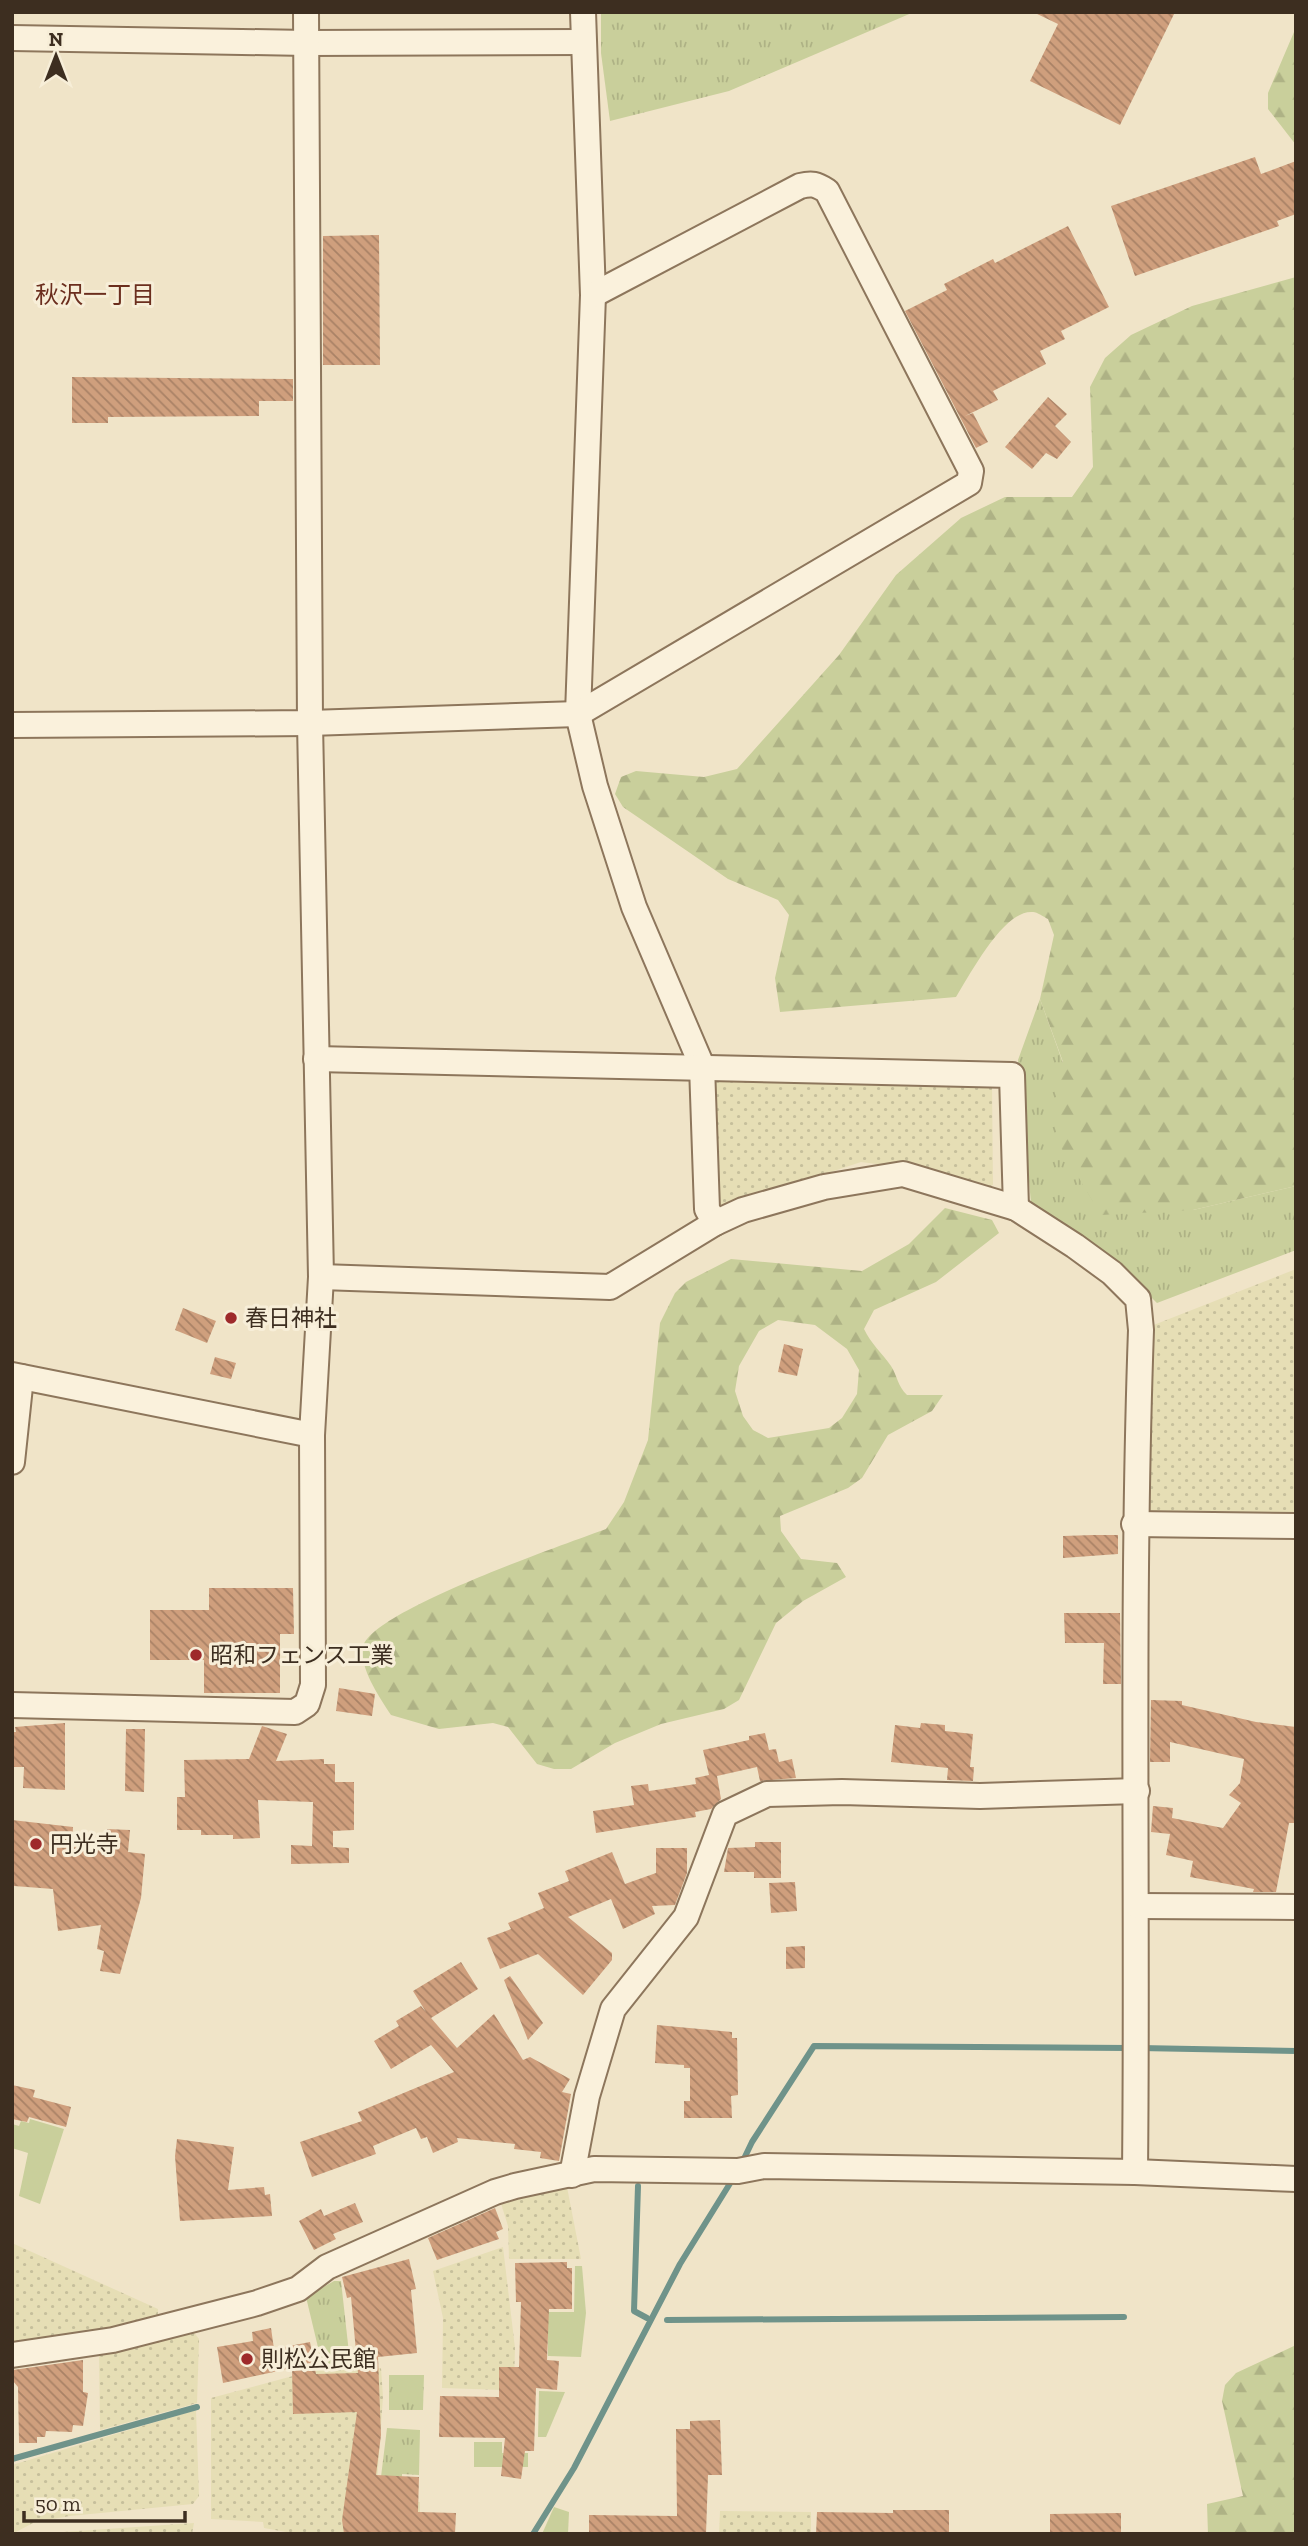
<svg xmlns="http://www.w3.org/2000/svg" width="1308" height="2546" font-family="'Zilla Slab','Noto Sans JP',serif">
<style>
.farmland{fill:url(#farmland-dots)}
.grass{fill:url(#grass-tufts)}
.forest{fill:url(#forest-firs);fill-rule:evenodd}
.garden{fill:#c9cf9b}
.lines{fill:none;stroke-linecap:round;stroke-linejoin:round}
.stream{stroke:#6f938a;stroke-width:6}
.building{fill:url(#building-back-hatch)}
.minor-casing{stroke:#8d765c;stroke-width:28}
.minor{stroke:#faf1dc;stroke-width:24}
.poi-dot{fill:#9e2a2b;stroke:#f7eed8;stroke-width:2.5}
.labels{text-anchor:middle;stroke-width:6;stroke-linejoin:round;paint-order:stroke}
.poi-label{font-size:23px;fill:#3d2e20;stroke:#f7eed8;text-anchor:start}
.neighbourhood-label{font-size:24px;fill:#6b2e1e;stroke:#f7eed8}
</style>
<defs>
<pattern id="farmland-dots" width="8" height="8" patternUnits="userSpaceOnUse" patternTransform="scale(1.75)"><rect width="8" height="8" fill="#e6deb5"/><path d="M2 2h.1M6 6h.1" fill="none" stroke="#c6bf9b" stroke-width="1.8" stroke-linecap="round"/></pattern>
<pattern id="grass-tufts" width="24" height="20" patternUnits="userSpaceOnUse" patternTransform="scale(1.75)"><rect width="24" height="20" fill="#c9cf9b"/><path d="M3 7l-1-3M5 7V3M7 7l1-3M15 17l-1-3M17 17v-4M19 17l1-3" fill="none" stroke="#aeb285"/></pattern>
<pattern id="forest-firs" width="22" height="20" patternUnits="userSpaceOnUse" patternTransform="scale(1.75)"><rect width="22" height="20" fill="#c9cf9b"/><path d="M5 1l3.5 6h-7zM16 11l3.5 6h-7z" fill="#aeb285"/></pattern>
<pattern id="building-back-hatch" width="6" height="6" patternUnits="userSpaceOnUse" patternTransform="scale(1.75)"><rect width="6" height="6" fill="#cf9f7d"/><path d="M-1 5l2 2M0 0l6 6M5-1l2 2" fill="none" stroke="#a98266"/></pattern>
</defs>
<rect width="100%" height="100%" fill="#f0e4c8"/>
<g class="farmland">
<path d="M722,1077L992,1084L993,1185L982,1189L916,1169L861,1162L720,1209L710,1201L708,1087Z"/>
<path d="M1296,1269V1517L1155,1522L1143,1508L1146,1328Z"/>
<path d="M567,2187L581,2259H509L508,2226L499,2197Z"/>
<path d="M12,2243L158,2309V2321L12,2347Z"/>
<path d="M503,2247L515,2348L514,2383L503,2390L442,2388L443,2318L433,2271Z"/>
<path d="M193,2331L199,2339L197,2403L100,2430L99,2351Z"/>
<path d="M381,2368L383,2397L376,2497L420,2502V2534H297L264,2528L263,2522L211,2519V2398L315,2370Z"/>
<path d="M196,2410L199,2496L193,2504L70,2516L35,2522L12,2534V2465Z"/>
<path d="M720,2511L811,2512V2534H719Z"/>
<path d="M194,2523L192,2534H57L63,2532Z"/>
</g>
<g class="grass">
<path d="M601,12H914L729,91L610,121L601,53Z"/>
<path d="M1040,999L1063,1063L1193,1210L1296,1186V1250L1157,1303L1115,1262L1031,1203L1018,1060Z"/>
<path d="M334,2281H341L350,2362L322,2364L306,2297Z"/>
<path d="M389,2375H424L423,2410H389Z"/>
<path d="M387,2428L420,2430L419,2475L402,2474V2496L379,2493Z"/>
</g>
<g class="forest">
<path d="M1296,12V145L1268,109V93L1294,32Z"/>
<path d="M1296,277V1186L1193,1210L1101,1215L1057,1141V1073L1063,1062L1040,999L1054,935L1048,919C1044,917 1037,912 1033,912C1004,909 970,975 956,997L780,1012L775,978L789,915L778,900L728,879L623,807L615,794L621,777L636,771L704,777L737,769L839,655L896,575L961,518L1005,497H1072L1093,467L1090,387L1105,358L1131,335L1192,306Z"/>
<path d="M945,1208L992,1220L999,1233L936,1282L874,1310L864,1329C871,1344 882,1353 891,1366C897,1375 898,1387 907,1395H943L932,1411L888,1435L862,1478L848,1488L780,1516L781,1531L801,1559L837,1563L846,1577L803,1601L776,1623L739,1700L724,1709L661,1724L615,1743L571,1769H554L537,1764L508,1727L493,1723L439,1729L391,1715C380,1698 359,1668 363,1647C370,1611 566,1544 606,1529L624,1502L648,1440L660,1323L675,1293L686,1282L731,1259L862,1271L909,1244ZM778,1320L815,1325L847,1349L859,1370L857,1394L842,1418L829,1428L768,1438L753,1430L743,1416L735,1391L739,1366L759,1331Z"/>
<path d="M1296,2345V2534H1208L1207,2504L1243,2496L1222,2401L1225,2385L1236,2373Z"/>
</g>
<g class="garden">
<path d="M30,2119L64,2129L40,2204L19,2196L28,2153L12,2148V2124L19,2126L21,2121L29,2123Z"/>
<path d="M575,2266H582L586,2313L581,2357L548,2356V2312H574Z"/>
<path d="M539,2391L565,2392L546,2437H538Z"/>
<path d="M474,2442H502V2453H528V2467H474Z"/>
<path d="M554,2507L569,2512L568,2534H542Z"/>
</g>
<g class="lines">
<g class="stream">
<path d="M1140,2048L1296,2051"/>
<path d="M741,2165L752,2142L814,2046L1129,2048"/>
<path d="M638,2186L634,2311L647,2318"/>
<path d="M667,2320L1124,2317"/>
<path d="M12,2459L197,2407"/>
<path d="M533,2534L574,2468L680,2264L734,2177"/>
</g>
</g>
<g class="building">
<path d="M1033,12H1175L1120,125L1030,81L1058,24Z"/>
<path d="M1255,157L1261,174L1296,161V214L1277,221L1279,226L1135,276L1111,206Z"/>
<path d="M1068,226L1109,307L1061,331L1065,339L1040,351L1046,364L993,391L998,400L965,416L973,413L988,442L976,448L905,311L947,290L944,284L993,259L995,263Z"/>
<path d="M379,235L380,365H323V236Z"/>
<path d="M72,377L293,379V401H259V416L108,417V423H72Z"/>
<path d="M1048,397L1067,414L1055,426L1071,442L1057,459L1046,453L1032,469L1005,447Z"/>
<path d="M183,1308L216,1321L207,1343L175,1330Z"/>
<path d="M784,1344L803,1349L797,1376L778,1372Z"/>
<path d="M215,1357L236,1363L231,1379L210,1374Z"/>
<path d="M1093,1535H1118V1554L1063,1558V1536Z"/>
<path d="M209,1588H293L294,1634H280V1693H204V1660H150V1610H209Z"/>
<path d="M1064,1613H1120L1121,1684H1103L1104,1643H1065Z"/>
<path d="M339,1688L375,1694L372,1716L336,1711Z"/>
<path d="M1151,1700L1182,1701V1705L1256,1722L1296,1727V1823H1289L1276,1892H1253L1254,1889L1190,1877L1193,1861L1166,1855L1170,1834L1151,1832L1153,1806L1173,1808L1172,1818L1223,1828L1241,1803L1229,1795L1240,1783L1244,1759L1170,1742V1762H1150Z"/>
<path d="M65,1723V1790L23,1788L24,1767H12V1732H16L15,1727Z"/>
<path d="M921,1723L945,1725V1731L973,1734L970,1767H974L973,1781L947,1780L948,1768L891,1762L895,1725L920,1728Z"/>
<path d="M262,1726L287,1734L276,1761L324,1759V1764H335V1782H354V1830L333,1831V1847L349,1848V1863L291,1864V1845L312,1846L313,1802L258,1800L260,1838L233,1839V1835H201V1830H177V1797H185L184,1760L249,1759Z"/>
<path d="M126,1729H145L144,1792L125,1791Z"/>
<path d="M765,1733L769,1750L776,1749L779,1762L792,1759L796,1778L760,1781L757,1767L717,1776L721,1799L711,1809L695,1812L696,1817L596,1833L593,1811L634,1805L631,1786L648,1784L649,1791L696,1784L695,1778L709,1775L703,1750L749,1740V1736Z"/>
<path d="M12,1820L73,1827L72,1847L106,1850L107,1829L130,1830L128,1852L145,1854L141,1898L120,1974L100,1971L104,1951L97,1949L101,1925L58,1931L53,1889L14,1886Z"/>
<path d="M755,1842H781V1878H754V1872H724L728,1848L755,1847Z"/>
<path d="M656,1848H687V1873L675,1905L652,1906L655,1914L623,1929L611,1899L568,1917L612,1953V1960L583,1995L538,1954L500,1969L487,1938L511,1929L508,1923L544,1908L538,1893L569,1881L565,1871L612,1852L625,1884L656,1873Z"/>
<path d="M795,1882L797,1911L771,1913L769,1883Z"/>
<path d="M805,1946V1968L786,1969V1947Z"/>
<path d="M461,1962L478,1989L431,2018L457,2048L494,2014L523,2060L530,2057L570,2079L562,2092L571,2094L559,2161L540,2158L541,2152L514,2149L515,2144L457,2138L458,2142L433,2153L427,2137L421,2139L416,2128L373,2146L376,2154L312,2177L300,2142L362,2121L358,2112L454,2072L431,2045L391,2069L374,2041L399,2026L396,2021L421,2006L426,2012L413,1991Z"/>
<path d="M510,1976L543,2023L528,2040L504,1980Z"/>
<path d="M657,2025L732,2032V2038H737L738,2095L731,2096L732,2118H684V2101H690V2068H684V2065L655,2063Z"/>
<path d="M12,2085L35,2090L33,2097L71,2107L66,2127L29,2117L27,2122L12,2119Z"/>
<path d="M177,2139L234,2147L228,2190L264,2187L265,2195L270,2194L272,2216L180,2221L175,2156Z"/>
<path d="M355,2203L363,2222L333,2234L336,2239L314,2250L299,2221L321,2209L324,2216Z"/>
<path d="M495,2208L503,2229L496,2232L499,2239L437,2260L428,2238Z"/>
<path d="M409,2259L416,2289L411,2290L417,2353L378,2357L381,2435L376,2475L419,2477L418,2512L456,2513L455,2534H344L342,2520L357,2412L293,2414L292,2368L223,2383L217,2347L253,2341L252,2332L271,2328L274,2349L310,2342L316,2374L358,2373L351,2297L347,2298L342,2277Z"/>
<path d="M567,2262V2268H572V2309H549L547,2360L559,2361L557,2390L536,2388L534,2451H525L521,2479L501,2476L505,2438L439,2437L440,2396L499,2397V2367H519L521,2302H516L515,2263Z"/>
<path d="M83,2360V2392L88,2393L83,2426L73,2425L72,2432L46,2431L45,2437H37V2443H19L18,2387L13,2381V2370Z"/>
<path d="M720,2420L722,2475H708L706,2534H589V2515L677,2516L676,2429H690V2421Z"/>
<path d="M893,2510H949V2534H816L817,2512L893,2513Z"/>
<path d="M1121,2513V2534H1050V2514Z"/>
</g>
<g class="lines">
<defs>
<g id="minor">
<path d="M583,12L593,295L578,714L595,786L634,907L702,1066L707,1209L715,1223"/>
<path d="M12,38L307,43L582,42"/>
<path d="M12,725L310,723L578,714L969,483L971,471L827,191C816,184 812,183 800,186L593,295"/>
<path d="M316,1059L1012,1075L1016,1208"/>
<path d="M321,1277L610,1287L715,1223L743,1210L824,1187L903,1174L1016,1208L1075,1246L1112,1273L1138,1299L1141,1330C1131,1611 1138,1891 1135,2172"/>
<path d="M12,1375L312,1435"/>
<path d="M12,1462L21,1377"/>
<path d="M1134,1524L1296,1526"/>
<path d="M12,1705L295,1712L307,1704L313,1685L312,1435L321,1277L310,723L306,12"/>
<path d="M1138,1906L1296,1907"/>
<path d="M572,2175L587,2096L613,2009L686,1917L725,1814L767,1794L842,1792L980,1796L1137,1791"/>
<path d="M12,2355L113,2340L257,2303L298,2289L327,2267L495,2192L515,2186L594,2169L738,2171L764,2166L1135,2172L1296,2179"/>
</g>
</defs>
<use href="#minor" class="minor-casing"/>
<use href="#minor" class="minor"/>
</g>
<g class="poi-dot">
<circle cx="231" cy="1318" r="7"/>
<circle cx="196" cy="1655" r="7"/>
<circle cx="36" cy="1844" r="7"/>
<circle cx="247" cy="2359" r="7"/>
</g>
<g class="labels">
<g class="poi-label">
<text x="245" y="1326">春日神社</text>
<text x="210" y="1663">昭和フェンス工業</text>
<text x="50" y="1852">円光寺</text>
<text x="261" y="2367">則松公民館</text>
</g>
<g class="neighbourhood-label">
<text x="95" y="303">秋沢一丁目</text>
</g>
</g>
<rect width="1308" height="2546" fill="none" stroke="#3d2e20" stroke-width="28"/>
<g transform="translate(56 56)" stroke="#f7eed8" stroke-width="5" paint-order="stroke">
<path d="M0-5L12 26L0 18L-12 26Z" fill="#3d2e20"/>
<text y="-10" font-size="19" font-weight="bold" text-anchor="middle" fill="#3d2e20">N</text>
</g>
<path d="M24 2511v10h161v-10" fill="none" stroke="#3d2e20" stroke-width="3.5"/>
<text x="35" y="2511" font-size="21" fill="#3d2e20" stroke="#f7eed8" stroke-width="5" paint-order="stroke">50 m</text>
</svg>
